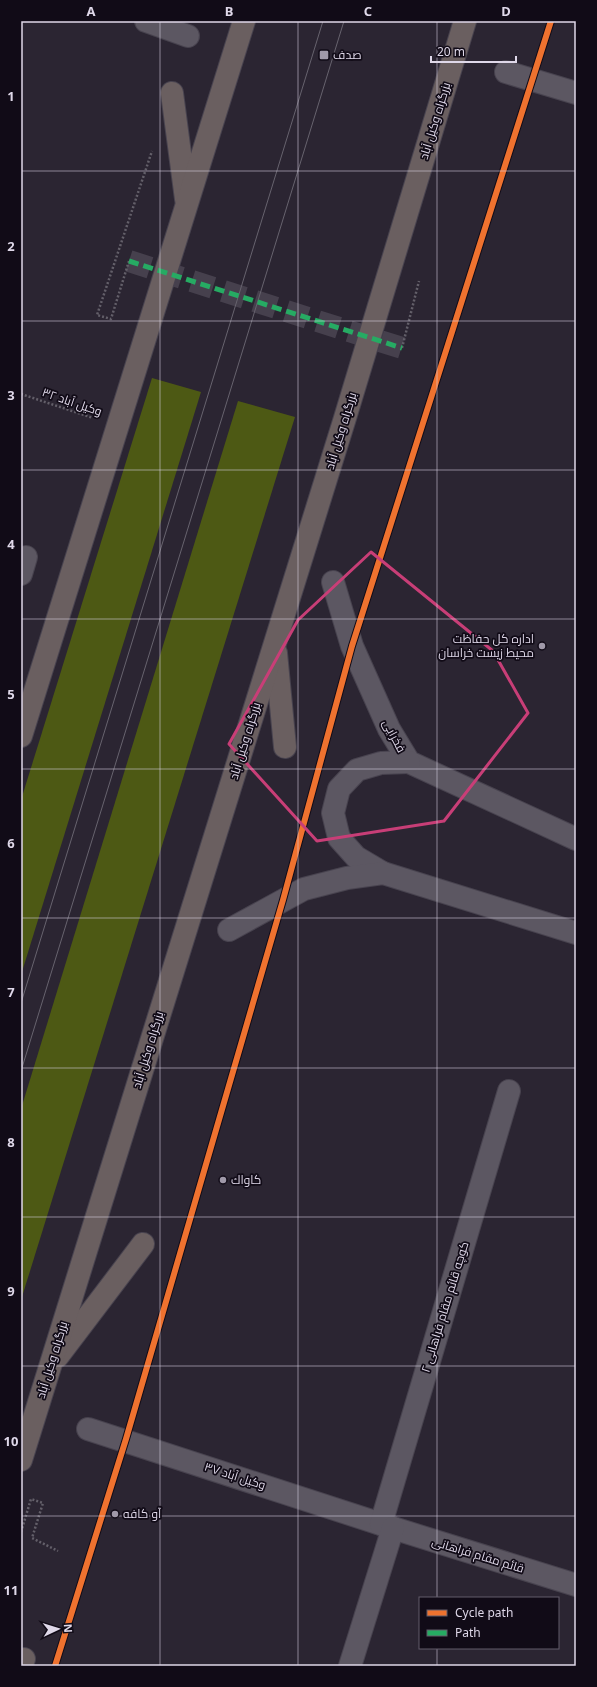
<svg xmlns="http://www.w3.org/2000/svg" width="597" height="1687" font-family="'Noto Sans',Cairo,sans-serif">
<style>
.forest{fill:#4d5914}
.lines{fill:none;stroke-linecap:round;stroke-linejoin:round}
.minor-tunnel{stroke:#46404d;stroke-width:22;stroke-dasharray:22 11;stroke-linecap:butt}
.minor-casing{stroke:#48434f;stroke-width:24}
.highway-casing{stroke:#48434f;stroke-width:24}
.path{stroke:#635f69;stroke-width:2.5;stroke-dasharray:2 2;stroke-linecap:butt}
.minor{stroke:#5c5762;stroke-width:22}
.highway{stroke:#6a5f60;stroke-width:22}
.tram{stroke:#67636e;stroke-width:1}
.quiet{stroke:#26ab63;stroke-width:5;stroke-dasharray:10 5;stroke-linecap:butt}
.cycleway-casing{stroke:#110b17;stroke-width:8}
.cycleway{stroke:#ef722f;stroke-width:6}
.marked{fill:none;stroke:#c83e77;stroke-width:3;stroke-linejoin:round}
.grid{fill:none;stroke:#dfd8e9;stroke-width:1;stroke-opacity:0.55}
.poi-dot{fill:#a099a9;stroke:#110b17;stroke-width:1.5}
.labels{text-anchor:middle;stroke-width:3.5;stroke-linejoin:round;paint-order:stroke}
.poi-label{font-size:12px;fill:#dfd8e9;stroke:#110b17;text-anchor:start}
.street-label{font-size:12px;fill:#dfd8e9;stroke:#110b17}
.neatline{fill:none;stroke:#dfd8e9;stroke-width:1.5}
.grid-label{font-size:13px;text-anchor:middle;font-weight:bold;fill:#dfd8e9}
</style>
<rect width="100%" height="100%" fill="#2b2532"/>
<g class="forest">
<path d="M152,378L201,392L21,975V800Z"/>
<path d="M238,401L295,417L21,1300V1109Z"/>
</g>
<g class="lines">
<path class="minor-tunnel" d="M129,261L402,348"/>
<defs>
<g id="minor">
<path d="M146,21L188,36"/>
<path d="M506,72L576,93"/>
<path d="M21,574L26,557"/>
<path d="M333,582L352,646L389,729L409,762L576,839"/>
<path d="M383,873L356,857L339,838L333,813L339,789L357,770L381,763L409,762"/>
<path d="M229,930L304,889L347,878L383,873L576,933"/>
<path d="M88,1429L393,1528L576,1585"/>
<path d="M381,1524L509,1091"/>
<path d="M350,1666L393,1528"/>
</g>
<g id="highway">
<path d="M172,93L186,199"/>
<path d="M276,653L285,747"/>
<path d="M21,736L244,21"/>
<path d="M58,1356L143,1244"/>
<path d="M21,1460L345,418L465,21"/>
<path d="M21,1662L24,1659"/>
</g>
</defs>
<use href="#minor" class="minor-casing"/>
<use href="#highway" class="highway-casing"/>
<g class="path">
<path d="M129,261L111,319L97,315L152,151"/>
<path d="M402,348L419,281"/>
<path d="M21,394L93,418"/>
<path d="M21,1532L31,1499L43,1503L32,1538L58,1551"/>
</g>
<use href="#minor" class="minor"/>
<use href="#highway" class="highway"/>
<g class="tram">
<path d="M21,1003L323,21"/>
<path d="M21,1071L344,21"/>
</g>
<path class="quiet" d="M129,261L402,348"/>
<defs>
<path id="cycleway" d="M55,1666L126,1439L283,900L352,646L551,21"/>
</defs>
<use href="#cycleway" class="cycleway-casing"/>
<use href="#cycleway" class="cycleway"/>
</g>
<path class="marked" d="M371,552L493,651L528,713L444,821L317,841L229,744L298,620Z"/>
<path class="grid" d="M160,21V1666M298,21V1666M437,21V1598M21,171H576M21,321H576M21,470H576M21,619H576M21,769H576M21,918H576M21,1068H576M21,1217H576M21,1366H576M21,1516H576M437,1648V1666"/>
<g class="poi-dot">
<rect x="319" y="50" width="10" height="10" rx="2"/>
<circle cx="542" cy="646" r="4"/>
<circle cx="223" cy="1180" r="4"/>
<circle cx="115" cy="1514" r="4"/>
</g>
<g class="labels">
<g class="poi-label">
<text x="333" y="59">صدف</text>
<text x="534" y="643" text-anchor="end">اداره کل حفاظت<tspan x="534" dy="14">محیط زیست خراسان</tspan></text>
<text x="231" y="1184">كاواك</text>
<text x="123" y="1518">آو کافه</text>
</g>
<g class="street-label">
<text transform="translate(435 121) rotate(-73)" y="4">بزرگراه وکیل آباد</text>
<text transform="translate(72 402) rotate(19)" y="4">وکیل آباد ۳۲</text>
<text transform="translate(341 431) rotate(-73)" y="4">بزرگراه وکیل آباد</text>
<text transform="translate(394 736) rotate(62)" y="4">فخرایی</text>
<text transform="translate(245 741) rotate(-73)" y="4">بزرگراه وکیل آباد</text>
<text transform="translate(148 1050) rotate(-73)" y="4">بزرگراه وکیل آباد</text>
<text transform="translate(445 1307) rotate(-73)" y="4">کوچه قائم مقام فراهانی ۲</text>
<text transform="translate(52 1360) rotate(-73)" y="4">بزرگراه وکیل آباد</text>
<text transform="translate(235 1476) rotate(18)" y="4">۳۷ وکیل آباد</text>
<text transform="translate(478 1555) rotate(17)" y="4">قائم مقام فراهانی</text>
</g>
</g>
<rect width="597" height="1687" fill="none" stroke="#110b17" stroke-width="44"/>
<rect x="419" y="1597" width="140" height="52" fill="#110b17" stroke="#635d6b"/>
<rect x="427" y="1610" width="20" height="6" fill="#ef722f" stroke="#635d6b"/>
<text x="455" y="1617" font-size="12" fill="#dfd8e9">Cycle path</text>
<rect x="427" y="1630" width="20" height="6" fill="#26ab63" stroke="#635d6b"/>
<text x="455" y="1637" font-size="12" fill="#dfd8e9">Path</text>
<g transform="translate(58 1629) rotate(86)" stroke="#110b17" stroke-width="3" paint-order="stroke">
<path d="M0-3L7 15L0 10L-7 15Z" fill="#dfd8e9"/>
<text y="-6" font-size="11" font-weight="bold" text-anchor="middle" fill="#dfd8e9">N</text>
</g>
<path d="M431 56v6h85v-6" fill="none" stroke="#dfd8e9" stroke-width="2"/>
<text x="437" y="56" font-size="12" fill="#dfd8e9" stroke="#110b17" stroke-width="3" paint-order="stroke">20 m</text>
<rect x="22" y="22" width="553" height="1643" class="neatline"/>
<g class="grid-label">
<text x="91" y="16">A</text>
<text x="229" y="16">B</text>
<text x="368" y="16">C</text>
<text x="506" y="16">D</text>
<text x="11" y="101">1</text>
<text x="11" y="251">2</text>
<text x="11" y="400">3</text>
<text x="11" y="549">4</text>
<text x="11" y="699">5</text>
<text x="11" y="848">6</text>
<text x="11" y="997">7</text>
<text x="11" y="1147">8</text>
<text x="11" y="1296">9</text>
<text x="11" y="1446">10</text>
<text x="11" y="1595">11</text>
</g>
</svg>
